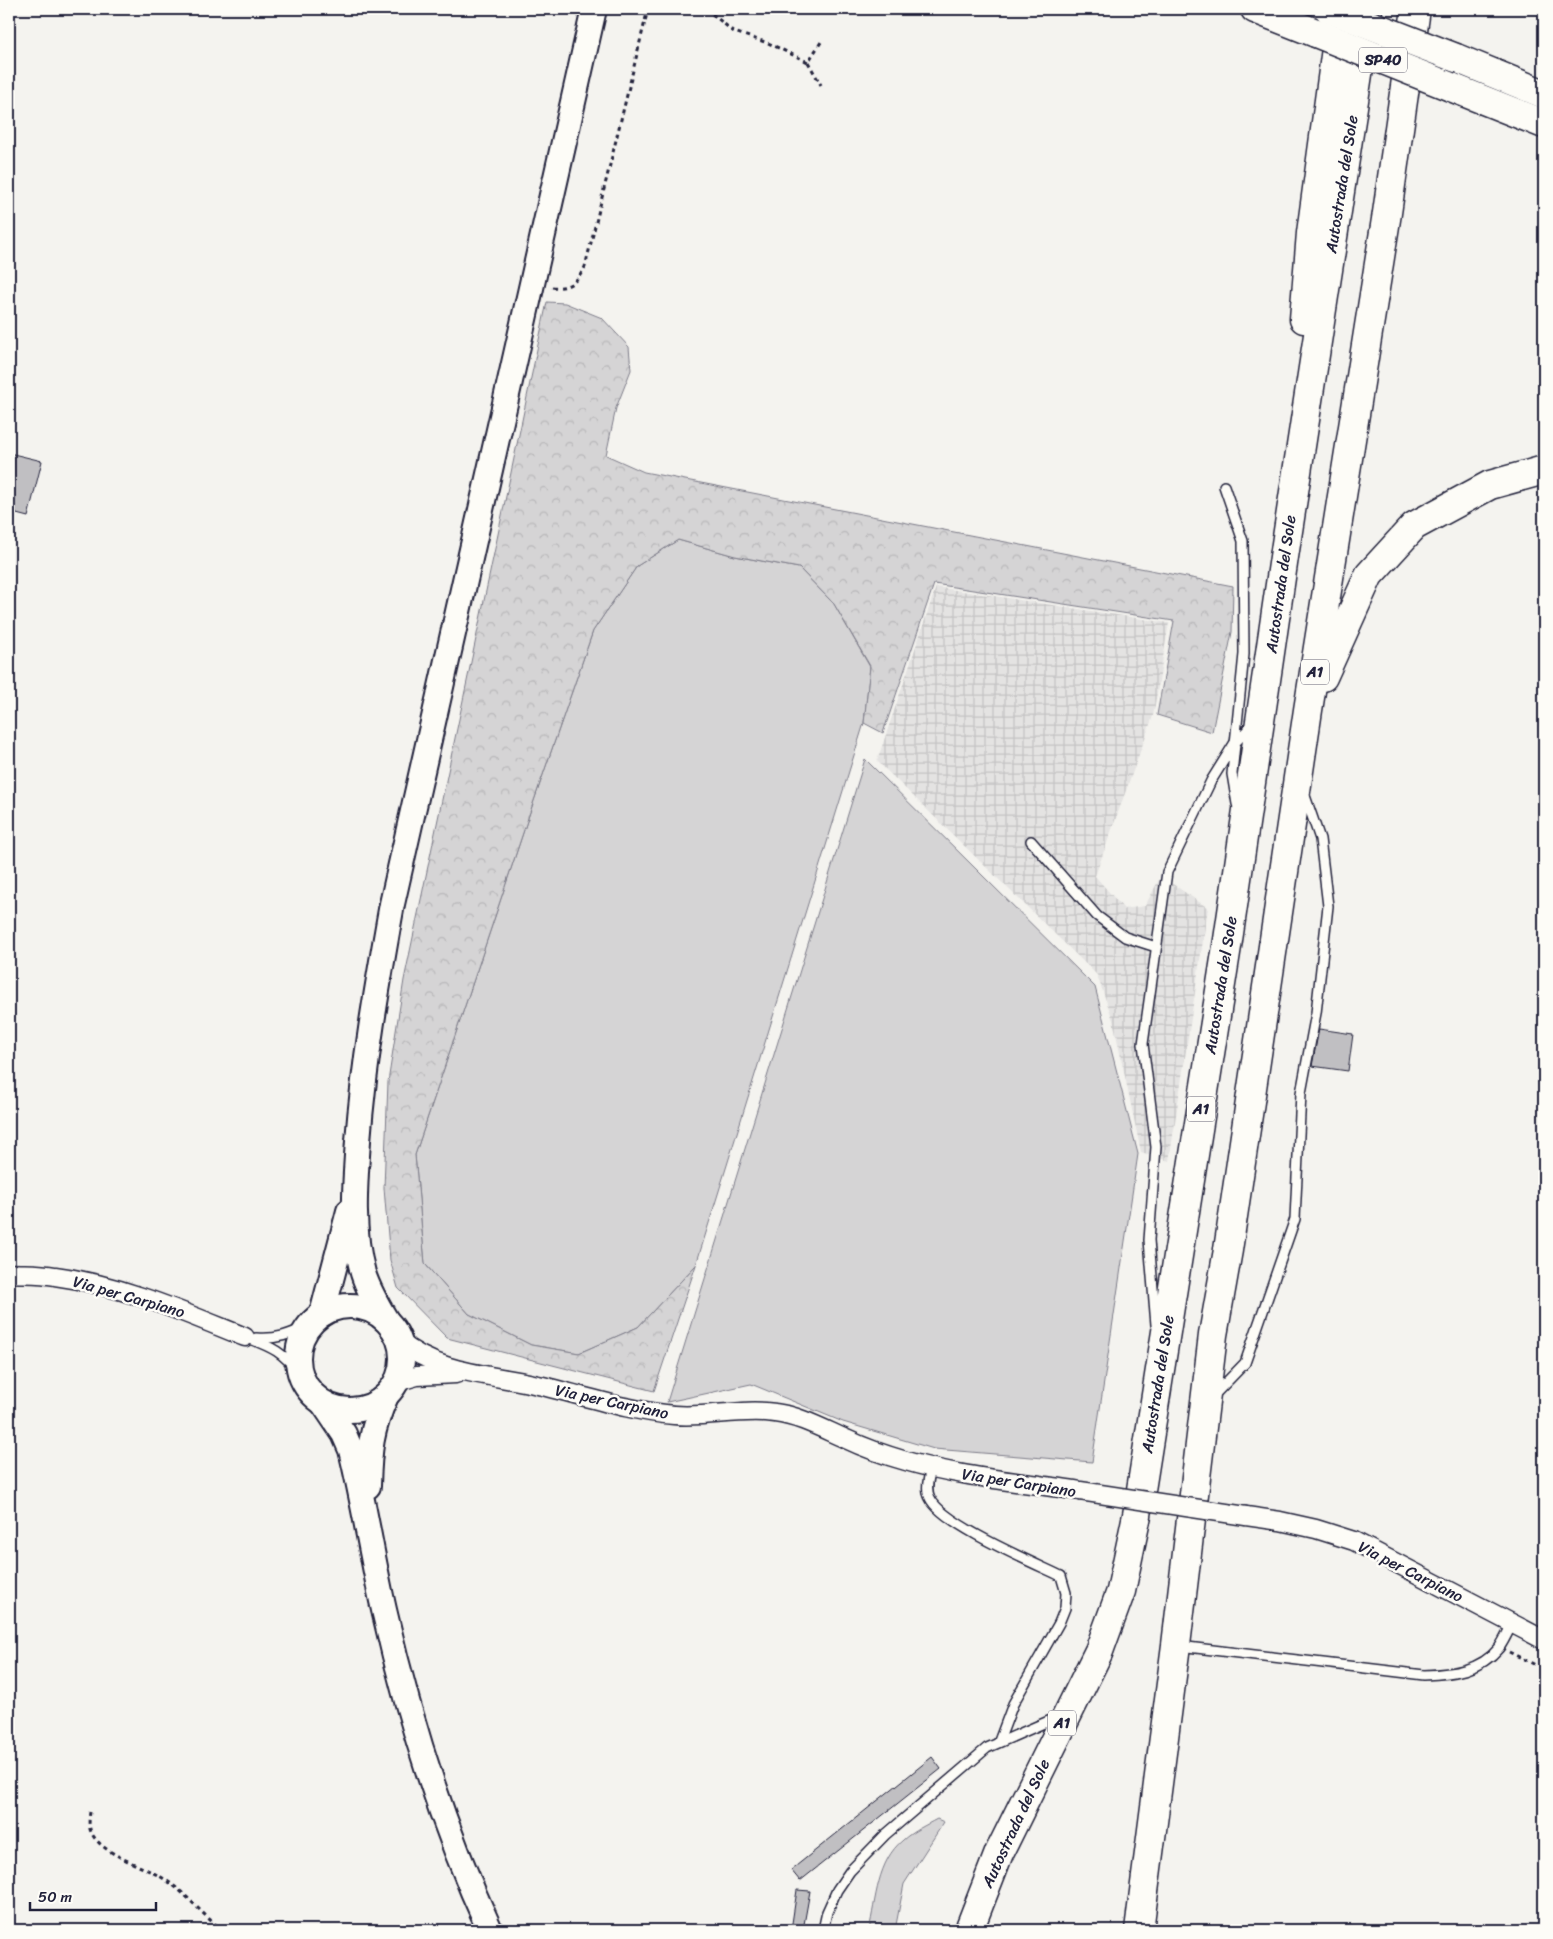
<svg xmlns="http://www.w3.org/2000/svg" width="1553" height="1939" font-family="Sriracha,sans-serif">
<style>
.industrial{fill:url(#industrial-grid)}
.grass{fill:#d5d4d5;stroke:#7c7b88}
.forest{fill:url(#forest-crowns);stroke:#7c7b88}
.building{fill:#c0bfc2;stroke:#22223b}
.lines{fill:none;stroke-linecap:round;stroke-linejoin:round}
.service-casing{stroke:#22223b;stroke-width:12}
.minor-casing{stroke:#22223b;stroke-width:21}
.secondary-casing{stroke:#22223b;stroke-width:28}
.primary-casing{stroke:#22223b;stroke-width:31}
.motorway-casing{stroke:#22223b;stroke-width:31}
.path{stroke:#22223b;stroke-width:3;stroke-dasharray:4 4;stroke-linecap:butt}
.service{stroke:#fdfcf7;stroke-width:9}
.minor{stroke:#fdfcf7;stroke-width:18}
.secondary{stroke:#fdfcf7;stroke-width:24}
.primary{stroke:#fdfcf7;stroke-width:28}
.motorway{stroke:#fdfcf7;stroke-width:28}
.minor-bridge-casing{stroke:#22223b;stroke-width:21;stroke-linecap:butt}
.primary-bridge-casing{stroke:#22223b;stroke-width:31;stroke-linecap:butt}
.minor-bridge{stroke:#fdfcf7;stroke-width:18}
.primary-bridge{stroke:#fdfcf7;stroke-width:28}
.labels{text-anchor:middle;stroke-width:5;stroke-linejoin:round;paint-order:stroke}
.shield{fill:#fdfcf7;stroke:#646373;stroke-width:1}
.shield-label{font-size:15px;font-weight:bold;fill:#22223b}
.street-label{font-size:16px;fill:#22223b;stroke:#fdfcf7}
</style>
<defs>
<pattern id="industrial-grid" width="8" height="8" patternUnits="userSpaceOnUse" patternTransform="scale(1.25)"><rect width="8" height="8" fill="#e4e3e2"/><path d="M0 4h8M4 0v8" fill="none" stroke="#c3c2c3"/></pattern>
<pattern id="forest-crowns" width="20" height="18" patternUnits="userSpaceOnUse" patternTransform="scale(1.25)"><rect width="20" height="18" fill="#d5d4d5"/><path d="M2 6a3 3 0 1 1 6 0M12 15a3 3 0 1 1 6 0" fill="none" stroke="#b7b6b8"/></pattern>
</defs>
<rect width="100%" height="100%" fill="#f4f3ef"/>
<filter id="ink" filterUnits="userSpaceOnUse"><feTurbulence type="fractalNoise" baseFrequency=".02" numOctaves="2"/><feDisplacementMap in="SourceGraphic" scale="10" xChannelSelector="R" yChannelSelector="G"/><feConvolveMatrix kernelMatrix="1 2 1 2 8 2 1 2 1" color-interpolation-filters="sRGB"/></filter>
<g filter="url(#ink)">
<path class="industrial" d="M936,587L1169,623L1153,716L1095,876L1124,909L1145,906L1161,876L1208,908L1169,1161L1141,1152L1113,1020L1097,975L877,761Z"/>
<g class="grass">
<path d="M678,540L735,556L799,568L834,604L870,667L864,723L696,1265L638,1327L579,1353L531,1345L469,1314L425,1264L415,1155L529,815L593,631L637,566Z"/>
<path d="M865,759L1095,987L1138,1154L1092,1462L934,1449L843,1422L751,1384L667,1402Z"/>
<path d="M937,1819L944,1822L904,1884L895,1930H869C876,1900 877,1861 903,1840C913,1831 926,1825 937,1819Z"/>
</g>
<path class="forest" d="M547,302L565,303L602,318L629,347L631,370L616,408L606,455L644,472L1233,586L1232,632L1212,732L1157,715L1174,621L934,584L883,733L864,723L870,666L834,604L799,568L735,556L678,540L637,566L593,631L529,815L415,1155L425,1264L469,1314L531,1345L579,1353L638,1327L696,1265L654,1391L447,1338L398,1288L390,1260L384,1188L388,1082L404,980Z"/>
<g class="building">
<path d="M9,453L42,461L28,517L9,512Z"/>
<path d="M1319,1029L1353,1034L1348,1071L1312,1066Z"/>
<path d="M932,1757L941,1769L800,1881L791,1870Z"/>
<path d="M797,1890L810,1891L803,1930H791Z"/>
</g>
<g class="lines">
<defs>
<g id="service">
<path d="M1224,486L1243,541L1244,654L1232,774L1237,804"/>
<path d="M1031,841L1097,916L1125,937L1156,947"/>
<path d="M1156,1325L1149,1240L1156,1147L1143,1044L1167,872L1211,781L1234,744L1252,725"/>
<path d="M245,1337C272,1347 284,1352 301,1376"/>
<path d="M256,1338C276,1340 291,1334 308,1326"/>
<path d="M1213,1396L1245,1363L1295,1219L1301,1093L1316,1013L1328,906L1320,839L1304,793"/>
<path d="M931,1468C929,1477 925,1489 930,1498C942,1524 1032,1562 1061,1576L1066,1593L1065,1608L1059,1623L1013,1704L999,1741"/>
<path d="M1179,1646L1424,1675C1452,1674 1480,1671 1499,1648C1504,1641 1508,1632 1512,1624"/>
<path d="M823,1930L827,1912L837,1890L850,1871L885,1835L987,1748L1060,1716"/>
</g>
<g id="minor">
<path d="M9,1273C24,1274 40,1273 55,1276C122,1285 183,1312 245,1337"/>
<path d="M399,1341C438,1374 490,1374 538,1385C582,1395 628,1411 674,1415C708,1418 741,1408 775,1413C800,1416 823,1429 846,1439C865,1448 885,1455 906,1461C960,1477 1024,1482 1080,1491"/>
<path d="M396,1382L417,1376L456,1374"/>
<path d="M1246,1516L1280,1521L1316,1529L1354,1541L1544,1640"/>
</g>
<g id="secondary">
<circle cx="350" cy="1358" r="52"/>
<path d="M322,1314L349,1211"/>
<path d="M386,1320C377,1305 368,1289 363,1273C351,1230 355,1184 358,1141C364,1061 378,983 392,904L594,9"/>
<path d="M323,1403L344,1434L351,1450C364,1503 372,1557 384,1610C409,1720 443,1828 490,1930"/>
<path d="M368,1486C369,1450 371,1430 386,1396"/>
</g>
<g id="primary">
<path d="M1255,9L1316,33"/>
<path d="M1456,58L1544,94"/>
<path d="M1451,87L1544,124"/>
</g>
<g id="motorway">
<path d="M1304,319L1311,233L1340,19"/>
<path d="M1323,677L1369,575L1414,526L1490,485L1544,470"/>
<path d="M969,1930L999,1853L1099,1651L1121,1591L1137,1515L1228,940L1284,557L1368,9"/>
<path d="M1139,1930L1176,1645L1213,1335L1228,1250L1308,710L1387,213L1416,9"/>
</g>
</defs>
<use href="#service" class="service-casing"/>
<use href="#minor" class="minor-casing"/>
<use href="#secondary" class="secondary-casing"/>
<use href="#primary" class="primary-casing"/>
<use href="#motorway" class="motorway-casing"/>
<g class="path">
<path d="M706,9L734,32L768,43L808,62L823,39"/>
<path d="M808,62L821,85"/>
<path d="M552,287C569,289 577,282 585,267L648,9"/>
<path d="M295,1387L304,1398"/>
<path d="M1509,1652L1544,1669"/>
<path d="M90,1812C89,1819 88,1827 92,1834C104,1855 141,1865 161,1877C185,1891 200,1913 222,1930"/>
</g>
<use href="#service" class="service"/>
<use href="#minor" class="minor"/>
<use href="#secondary" class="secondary"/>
<use href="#primary" class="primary"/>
<use href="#motorway" class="motorway"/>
<defs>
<path id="minor-bridge" d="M1080,1491L1246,1516"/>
<g id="primary-bridge">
<path d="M1329,9L1456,58"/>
<path d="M1316,33L1451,87"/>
</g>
</defs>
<use href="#minor-bridge" class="minor-bridge-casing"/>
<use href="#primary-bridge" class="primary-bridge-casing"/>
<use href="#minor-bridge" class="minor-bridge"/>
<use href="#primary-bridge" class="primary-bridge"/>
</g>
</g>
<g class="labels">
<g class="shield">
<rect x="1359" y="47.5" width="48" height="25" rx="4"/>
<rect x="1301" y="659.5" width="28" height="25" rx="4"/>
<rect x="1187" y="1096.5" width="28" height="25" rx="4"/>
<rect x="1048" y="1710.5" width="28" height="25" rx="4"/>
</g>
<g class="shield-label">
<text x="1383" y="65">SP40</text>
<text x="1315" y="677">A1</text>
<text x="1201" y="1114">A1</text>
<text x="1062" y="1728">A1</text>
</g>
<g class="street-label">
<text transform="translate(1341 184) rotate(-81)" y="6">Autostrada del Sole</text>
<text transform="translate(1280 584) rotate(-82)" y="6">Autostrada del Sole</text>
<text transform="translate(1220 985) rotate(-81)" y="6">Autostrada del Sole</text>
<text transform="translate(129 1296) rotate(16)" y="6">Via per Carpiano</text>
<text transform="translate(1157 1384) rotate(-81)" y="6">Autostrada del Sole</text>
<text transform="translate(612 1401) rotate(12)" y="6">Via per Carpiano</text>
<text transform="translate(1019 1482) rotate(9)" y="6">Via per Carpiano</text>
<text transform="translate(1411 1571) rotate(27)" y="6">Via per Carpiano</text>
<text transform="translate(1015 1823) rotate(-65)" y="6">Autostrada del Sole</text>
</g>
</g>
<rect width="1553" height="1939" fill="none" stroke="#fdfcf7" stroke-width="30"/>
<rect x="15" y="15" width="1523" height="1909" fill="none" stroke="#22223b" stroke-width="2" filter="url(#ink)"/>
<path d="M30 1902v8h126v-8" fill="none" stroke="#22223b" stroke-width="2.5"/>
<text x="38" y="1902" font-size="15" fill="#22223b" stroke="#fdfcf7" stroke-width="4" paint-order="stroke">50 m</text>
</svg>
